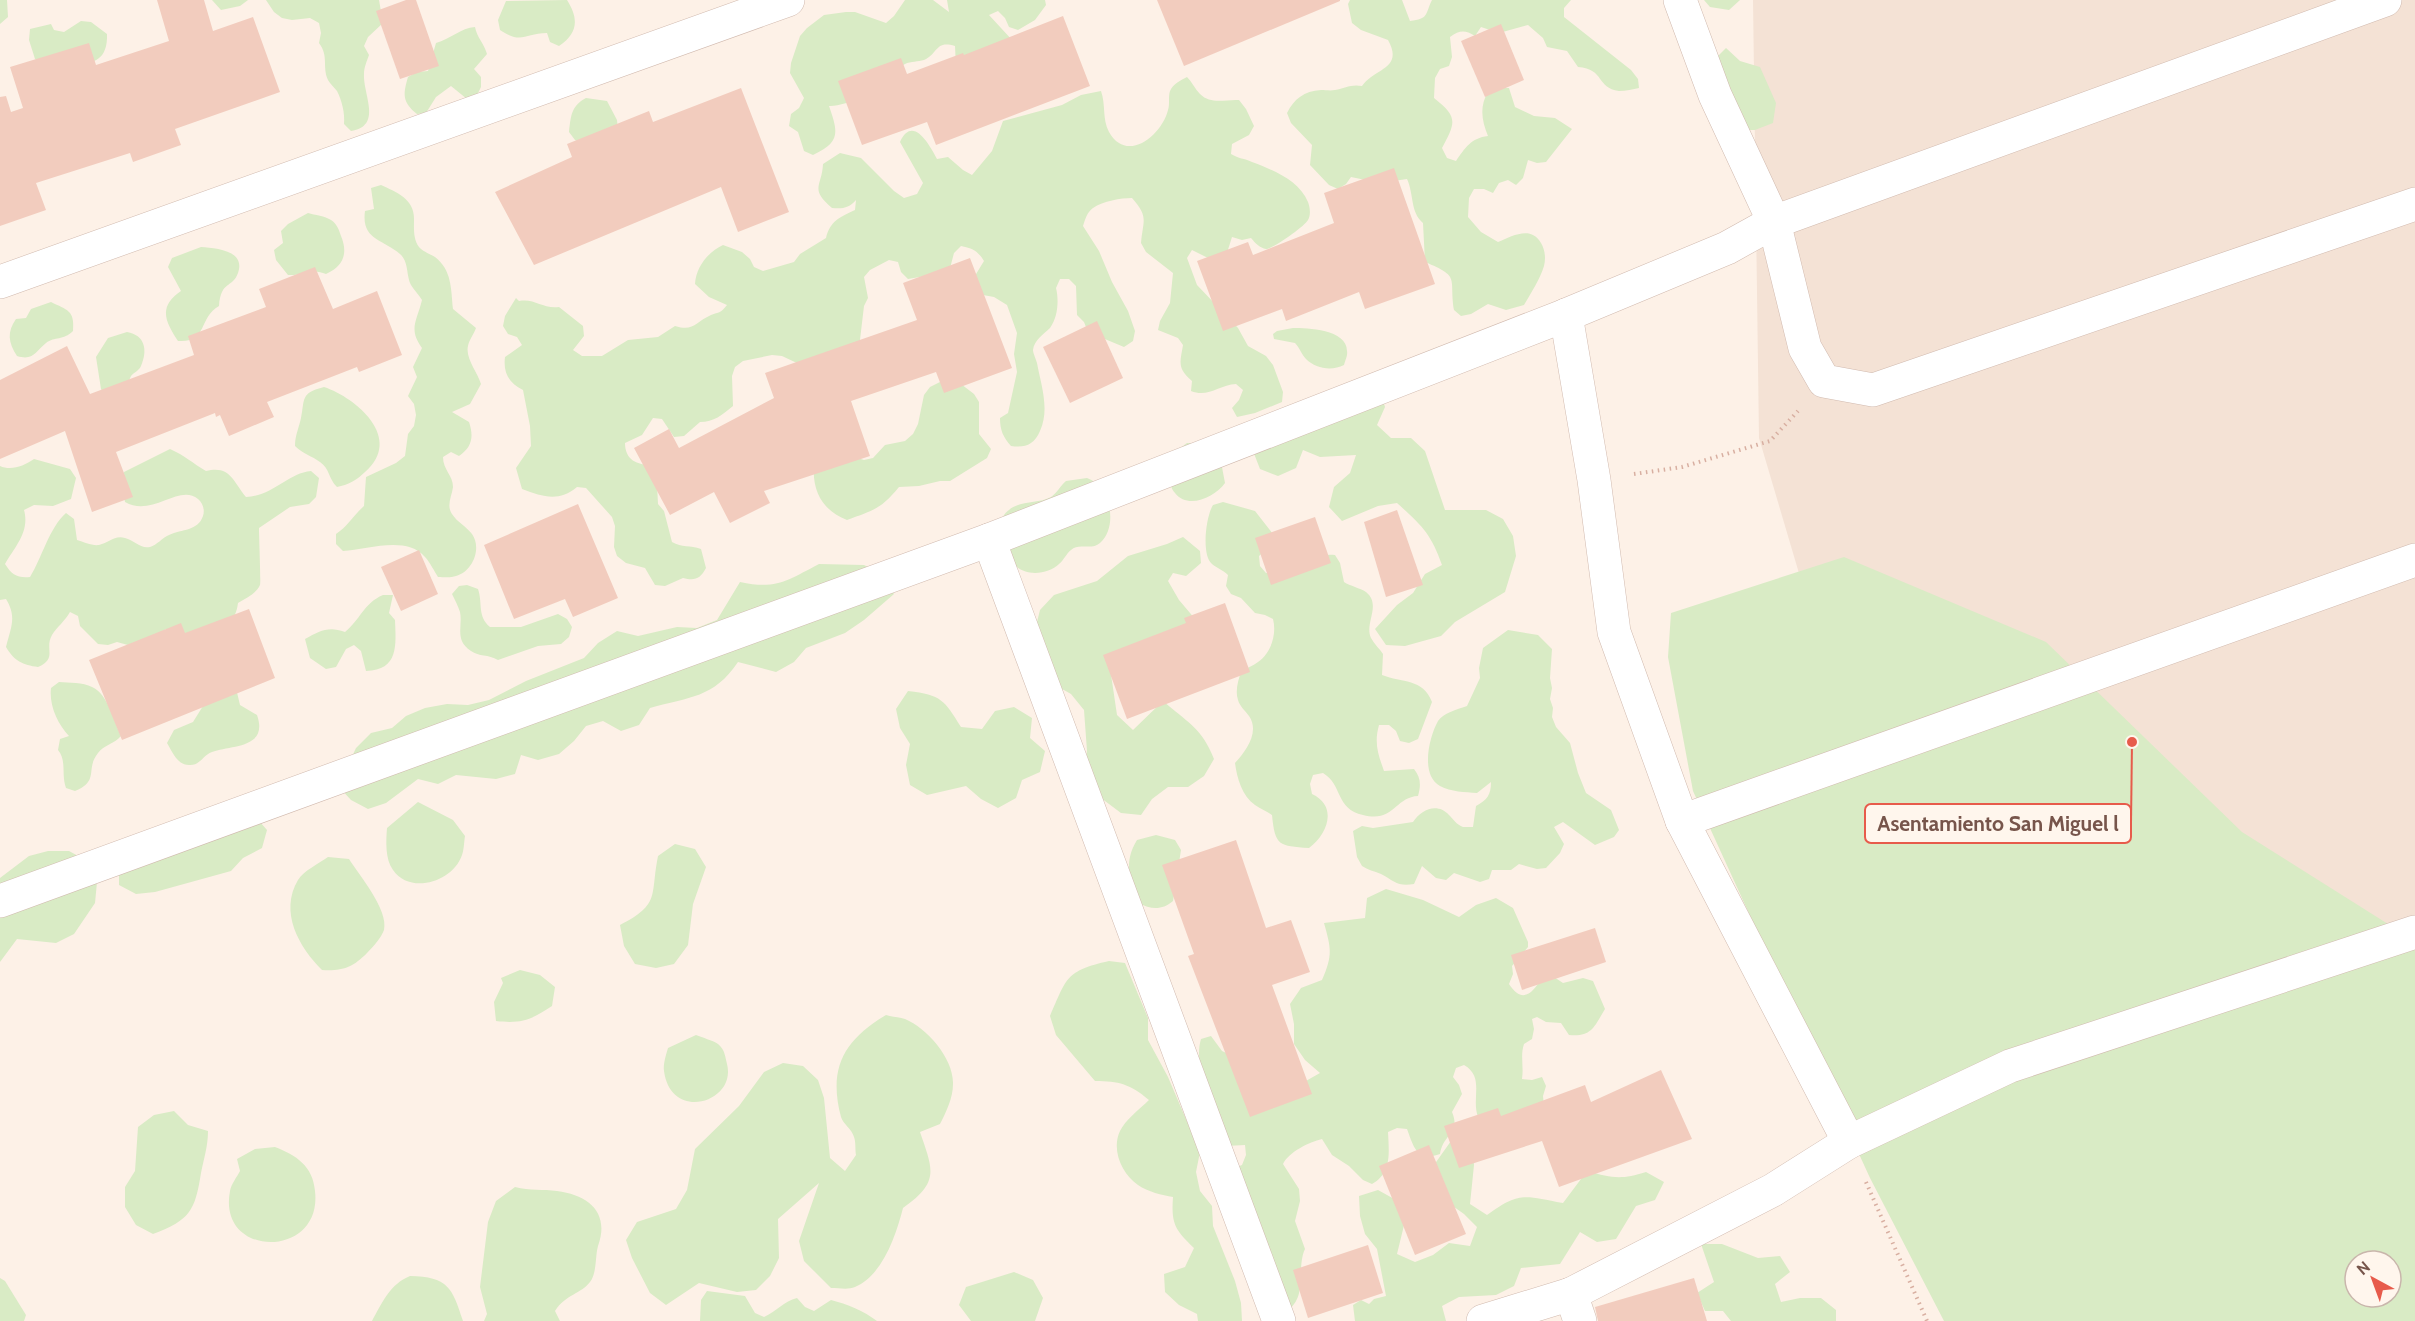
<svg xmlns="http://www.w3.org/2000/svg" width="2415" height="1321" font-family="Cabin,sans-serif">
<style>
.residential{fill:#f4e2d5}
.green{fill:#d9ebc5;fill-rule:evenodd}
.building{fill:#f2ccbe}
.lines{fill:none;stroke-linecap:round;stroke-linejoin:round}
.minor-casing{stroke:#d1baaf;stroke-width:34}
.path{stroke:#d8afa1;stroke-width:4;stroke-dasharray:1.5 4.5;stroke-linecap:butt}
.minor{stroke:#fff;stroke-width:33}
.leader{fill:none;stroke:#e75b4b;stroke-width:2}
.callout-dot{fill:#e75b4b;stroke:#fff6ed;stroke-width:2}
.callout{fill:#fff6ed;stroke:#e75b4b;stroke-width:2}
.callout-label{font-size:21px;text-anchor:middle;font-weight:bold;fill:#77554b}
</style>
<rect width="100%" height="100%" fill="#fdf1e7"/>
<path class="residential" d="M1753,0H2415V1046L2000,1253L1759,438Z"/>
<g class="green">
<path d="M0,0H7L8,17L0,24Z"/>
<path d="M212,0H248L240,6L221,10Z"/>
<path d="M266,0H379L383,23L368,37L364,46L369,55C367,61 364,67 364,74C363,95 383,126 351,131L344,124C345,113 342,101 337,91C334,87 330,84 328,80C322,67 329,56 319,43L321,33L319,23L310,18L292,20L282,18L274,12Z"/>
<path d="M567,0C579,19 578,33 559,46L550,42L547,33C525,33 522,45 500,30L498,20L506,1Z"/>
<path d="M905,0H933L949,12L947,0H1045L1046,5L1035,20L1018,30L1009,27L1005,18L998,11L989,15L1013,41L956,67L955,46C935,40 939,53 924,60C918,62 911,61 905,64C900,66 897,74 892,77C879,89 846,107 829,106C838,132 841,142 813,155L804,151L798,132L789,126L791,114L799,108L804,98L790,73L791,63L800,36L807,28L824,15L846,12H855L886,23L894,16Z"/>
<path d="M1350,0H1402L1410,21C1429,19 1425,14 1432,0H1571L1564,8V17L1631,70L1638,79L1639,88C1633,89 1626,91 1619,91C1596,88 1605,69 1578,67L1567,51L1547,47L1543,38L1528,25L1499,33L1481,27L1475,36C1465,30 1460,30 1450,37L1452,57L1449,66L1440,69L1435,78L1434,98C1458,117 1456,122 1442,148L1447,158L1456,161C1465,148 1471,138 1488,136C1482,121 1479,107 1488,92L1498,88H1509L1515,107L1534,116L1555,118L1572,129L1546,162L1537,163L1528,160L1523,178L1516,185L1508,180L1499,183L1493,193L1484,189H1474L1469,198L1468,217L1481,232L1498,242C1512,236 1531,225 1541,243C1545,250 1546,258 1544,266C1540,279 1531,293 1524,305L1506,310L1488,304L1471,314L1461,316L1454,310C1449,277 1461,277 1425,262L1423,223C1410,212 1414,194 1407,179L1380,183L1351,177L1346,184L1338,189L1329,185L1310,165L1312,145L1291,123L1287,113C1294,99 1304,91 1321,90C1326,90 1330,91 1335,90C1345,88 1351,84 1362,86C1375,68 1404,69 1388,40L1361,30L1352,23L1348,4Z"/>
<path d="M1704,0H1740L1729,10L1710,7Z"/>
<path d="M81,21L91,22L107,34C108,62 91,65 68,64C56,64 46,65 35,59L29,40L30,29L51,24L54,30L64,32Z"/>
<path d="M475,27C477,38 484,43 487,54L474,69L481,77V87L476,97L467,99L451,86L436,97L426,113L417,114C402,102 403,94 408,77L417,72L428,71L436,43C450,39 461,28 475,27Z"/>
<path d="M1726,48L1740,61L1760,67L1776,103L1773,123L1755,130H1734L1710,64Z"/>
<path d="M1187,77C1192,82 1195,89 1200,94C1211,105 1226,99 1239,100L1246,109L1254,126L1249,135L1232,144L1231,154C1239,159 1244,158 1252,162C1273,170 1299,180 1308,202C1310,207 1311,215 1308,220C1305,226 1273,249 1266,249C1260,248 1255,243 1251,238L1242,240L1232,237L1226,256L1210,259L1192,250L1187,258L1197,285L1238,328L1248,346L1266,356L1273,365L1283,392L1282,402L1255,413L1237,417L1232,408L1239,400L1243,390L1236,384C1219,385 1208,398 1191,391L1192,381C1177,368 1180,363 1183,345L1178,338L1158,330L1160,321L1170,303L1173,273L1146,252L1141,243C1143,220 1149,217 1132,198C1121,198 1103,201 1093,208C1087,212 1085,220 1083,226L1099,251L1112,282L1128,311L1135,331L1133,341L1124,347L1088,332L1084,322L1077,315L1076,286L1069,279H1060L1056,288C1059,300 1058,317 1050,328C1044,334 1034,340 1033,350C1033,353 1036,359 1037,363C1041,385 1050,409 1040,431C1034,445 1025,448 1011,446C1003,437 1000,430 1000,418L1008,413L1017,372L1014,354L1017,333L1007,305L994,297L983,295L973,279L984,261C978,251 972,248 961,246L954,253L949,272L908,279L901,272L898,262L889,260L870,270L864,277L868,298L864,306L857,365L799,364L782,356L772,355L743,361L735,367L732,376L733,406C722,415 714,422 700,422L684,436L674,437L662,419L653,418L642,435L625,443C625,460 637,465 652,465L657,484L658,504L664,511L672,542C682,548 690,545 701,549L706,568C700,579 695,581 683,578L665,586L655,585L645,568L626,563L617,556L614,547L615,526L612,517L586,488L577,487C559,502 543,497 522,489L516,468L531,446L530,426L523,390C509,383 503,373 505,357L522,345L517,337L508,334L503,326L505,316L516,298L519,301C535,298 542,309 559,307L583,326L584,336L573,350L582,356H602L628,340L658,337L675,326C694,332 695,322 711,315C719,312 721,313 727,305L709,297L695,284C696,267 708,252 723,245L742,252L750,259L754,267L763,271L794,262L800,254L826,238C830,221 840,217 855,210L856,200C849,208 843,209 832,208C809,188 822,187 823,164L840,153L861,158L894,191L904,198L917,194L923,183L900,142C913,114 930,146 937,159L948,157L963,170L972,175L992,151L1003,121L1062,105L1081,95L1101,91C1106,105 1102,119 1109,132C1127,164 1162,135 1168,110C1170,104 1168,97 1170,91C1173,84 1181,80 1187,77Z"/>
<path d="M586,98L607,101L617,120L618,130L584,144L575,140L569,132C571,116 571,106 586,98Z"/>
<path d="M381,185C396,192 415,199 414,220C414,228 413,239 419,247C422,251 430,254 435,257C452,270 451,289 453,309L476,328C474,334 469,340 468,346C465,358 478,373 481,384L470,404L452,412L469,422C474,437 472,447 459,456L451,452L443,457C443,470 453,475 453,487C452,496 446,505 452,514C457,522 466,526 472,534C482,548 473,571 456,576C451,578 443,577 438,577C434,571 430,562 425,557C406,535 367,550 343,551L336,544V534C347,527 354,515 364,506L366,477L396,463L405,456L408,434L414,426L416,415L414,404L408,396L417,377L413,367L422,348C408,329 417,321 422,300C419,295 414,290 411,285C406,275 409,262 400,254C383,239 361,240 365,211L374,209L371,188Z"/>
<path d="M308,213C315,215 325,216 331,220C337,224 339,230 341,236C348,253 344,266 326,274C311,268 303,276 288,275L276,260L274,250L283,243L281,231L288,224Z"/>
<path d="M201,247C215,248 246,250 238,273C232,289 221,280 219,306C198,318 208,343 178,341C165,321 158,307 181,291L168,267L172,258Z"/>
<path d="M51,302C67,310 75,310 73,331C63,341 55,336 46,343C35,352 33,361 17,356C8,342 7,332 16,319L26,318L31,309Z"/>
<path d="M1293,328C1307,328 1347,329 1347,351C1348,355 1345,361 1344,365C1332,371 1316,369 1306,359C1301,354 1300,348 1295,343L1274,339L1273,334L1277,331Z"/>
<path d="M127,332C145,335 148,350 141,366C139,371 134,372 131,376C130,378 128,383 127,384C122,390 112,393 106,397L101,389L96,357L108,338Z"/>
<path d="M948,378L957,381L974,394L979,402V434L991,449L987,458L950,481H940L919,486L899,487C881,509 874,510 847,520C823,511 812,491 814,466L845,454L864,460L873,458L885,445L905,441L913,434L918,424L924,395L930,387Z"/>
<path d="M324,387C357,398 404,439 365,472C357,480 348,485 337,487C328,478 330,469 320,462C312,456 303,454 295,446C295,435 299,428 301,418C305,399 300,393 324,387Z"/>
<path d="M1379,387L1385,407L1377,425L1391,438H1411L1425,451L1445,510H1486L1503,519L1513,536L1516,556L1505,592L1455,622L1441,636L1405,646L1386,645L1375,629L1397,605L1413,593L1425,574L1442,565C1431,533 1421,525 1397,503L1378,506L1342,521L1329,507L1334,487L1350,473L1356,455L1320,457L1303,450L1296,468L1278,476L1260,469L1253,451Z"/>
<path d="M1187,443H1198L1221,462L1225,483C1215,497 1188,510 1175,493C1171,489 1169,480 1167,475L1179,449Z"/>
<path d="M170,449C186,456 192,463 206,471C230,465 233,481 246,497C273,496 288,473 311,471L319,478L316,497L309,504L290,507L259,528C259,537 261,582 260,585C256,594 246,598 238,603C236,621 223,632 211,644L175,630L166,629L135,647L117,642L108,645L98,644L80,626L78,616L70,612C65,621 57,627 52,635C44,649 58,658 38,667C23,665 14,661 6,647C11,627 17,617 6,599L0,600V466C11,471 24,466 34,459L70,469L76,478L71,499L53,506L34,505L24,510C30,532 15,546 5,564C12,575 17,578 30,577C42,558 49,528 66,513L74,519L77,540C84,542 92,546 99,545C109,543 114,535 125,538C134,540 140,549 150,547C157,545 162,538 169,535C182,529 198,531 203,516C205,510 203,503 198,499C179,483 152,518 125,502L121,482L124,472Z"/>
<path d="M1087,478C1110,486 1119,526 1100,543C1091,551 1079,542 1071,550C1066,554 1064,560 1059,564C1048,575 1023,577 1013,563C1010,559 1009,551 1007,546C1004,536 998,524 1004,515C1016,499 1036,505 1051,497C1056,494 1061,485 1066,481Z"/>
<path d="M1223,502L1255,511L1273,534L1272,544L1259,556L1260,566L1266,573C1291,574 1310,552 1335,555L1340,563L1344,582C1350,586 1360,588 1366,592C1382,605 1364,623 1371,638C1374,644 1380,649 1383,654L1382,675C1402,683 1423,678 1432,702L1418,739L1409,743L1400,741L1396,731L1389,725H1379C1374,743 1378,754 1384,771L1414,769C1421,778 1421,785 1418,796C1395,797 1394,823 1363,815C1335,809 1343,785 1323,773L1313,775L1310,784L1312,794C1338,806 1328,834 1309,848C1279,846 1275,846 1272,815C1266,811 1261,809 1255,805C1242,796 1237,778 1235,763C1246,751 1260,732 1249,716C1245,710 1240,707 1238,700C1235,691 1238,681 1241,672C1246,668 1253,666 1258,662C1271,653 1277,634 1273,619L1265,615L1255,613L1241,598L1231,594L1226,586L1228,575C1223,570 1217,568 1212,564C1201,555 1206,516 1213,505Z"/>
<path d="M1183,537L1200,551L1201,563L1186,576L1173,573L1168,581L1179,600L1201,626L1109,661L1117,715L1133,730L1163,701C1187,722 1202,728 1214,759L1204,776L1188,787H1168L1152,799L1141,815L1121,813L1089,789L1084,770L1087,751L1084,710L1071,694L1055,685L1035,630L1040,610L1054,595L1097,581L1128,556L1167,544Z"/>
<path d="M1844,557L2046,642L2242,832L2415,941V1321H1944L1870,1178L1693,791L1668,657L1671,613ZM2355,1261H2391V1297H2355Z"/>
<path d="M819,564L864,565L884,575L894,594L864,620L845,633L806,648L794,662L776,672L738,662C714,698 689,697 650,708L639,725L621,731L603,721L586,726L574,741L559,754L538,760L521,755L515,774L496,779L456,775L438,784L418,779L386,803L368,809L351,800L338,786L356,748L371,733L392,728L406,716L425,708L447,704L468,705L489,700L526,681L584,658L598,643L617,631L638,636L677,627L697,628L717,620L740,582C777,590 788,580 819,564Z"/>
<path d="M467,585L478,589C483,604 477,616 490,627H521L558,614L567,619L572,627L569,637L561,644L538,646L498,660C488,654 479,657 471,651C454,640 463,626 460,612C458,606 455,600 452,594L459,586Z"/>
<path d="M383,595H393L389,613L395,620C396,645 399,670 366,671L361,651L354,645L346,649L336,667L326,669L310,658L305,639C320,631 328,626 345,632C360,620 364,603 383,595Z"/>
<path d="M1508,630L1538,635L1552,649L1550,678L1552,688L1550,699L1553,708L1552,717L1556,727L1570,743L1578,773L1586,793L1611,810L1619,830L1614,837L1595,845L1563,822L1554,827L1564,844L1560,853L1546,868L1537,869L1519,864L1511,870H1492L1489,879L1480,882L1454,873L1446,880L1436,878L1422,866L1414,884C1398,887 1394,881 1381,874C1374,871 1368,870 1362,866L1357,857L1353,831L1362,826L1373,828L1413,822C1421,810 1437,802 1449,815C1453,819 1457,825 1463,827C1465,827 1472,827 1473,827L1476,806C1487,800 1491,795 1491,782L1477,793C1465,792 1451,792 1440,786C1420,775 1429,737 1438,721C1443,713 1458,709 1467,706L1480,678L1479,668L1483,648Z"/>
<path d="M59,682C69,683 83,682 92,687C108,694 114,721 121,736C114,744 104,745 98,753C85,769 100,781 75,791L66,788C61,774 67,761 58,750L60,739L69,736C57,723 49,705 51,688Z"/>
<path d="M235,684L240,705L257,715C269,749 230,745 212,752C203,755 200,766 189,765C177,765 172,751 167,743L174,730L193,722L203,706Z"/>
<path d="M908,691C942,695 944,700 961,727L982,729L995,711L1014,707L1032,718L1030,738L1045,751L1040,772L1022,780L1016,798L998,808L981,799L966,786L927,795L910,785L906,765L910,744L900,728L896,709Z"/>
<path d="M418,802L453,820L465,836C464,842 464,850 462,855C453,882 410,895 393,870C385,859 386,841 387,828Z"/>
<path d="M253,814L267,830L262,848L243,858L231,871L155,892L136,894L119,885V863Z"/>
<path d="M1156,835L1175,840L1181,850L1173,901C1161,911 1151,909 1138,903C1130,879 1123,863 1137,840Z"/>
<path d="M675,844L695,849L706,867L693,904L688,945L674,964L656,968L635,964L624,946L620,925C661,904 650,896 658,856Z"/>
<path d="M48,851H69L89,862L97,882L95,903L74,934L56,943L17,939L0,962V878L29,856Z"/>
<path d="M328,857L349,859C359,875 389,910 384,930C381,938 373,947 367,953C352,968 343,971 322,970C299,947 279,912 298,880C303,871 320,863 328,857Z"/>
<path d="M1386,889L1423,900L1459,917L1476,905L1496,898L1513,908L1528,942V947L1512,966L1513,974L1509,984C1522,1004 1532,994 1542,978L1551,975L1563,983L1583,978L1593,981L1605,1009C1594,1027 1592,1037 1569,1035L1561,1023L1546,1022L1537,1017L1532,1019L1534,1029L1532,1039L1524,1044C1520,1056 1524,1066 1522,1079L1532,1080L1542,1077L1546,1086L1543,1096L1544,1106L1533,1120L1478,1117C1471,1098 1485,1077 1464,1065L1456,1068L1453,1077L1459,1085L1462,1094L1452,1112C1461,1133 1443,1134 1440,1154C1417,1162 1414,1148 1407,1129L1397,1128L1388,1132C1389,1152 1392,1173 1372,1184L1363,1180L1349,1166L1332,1155L1322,1139C1309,1142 1289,1152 1283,1164L1299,1189L1300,1201L1295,1221L1305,1249C1296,1268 1308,1296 1288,1310L1251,1211L1253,1202L1234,1196L1232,1169L1242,1165L1246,1155L1245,1145L1226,1146C1216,1117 1192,1068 1201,1039L1211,1036L1222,1051L1297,1086L1320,1073L1305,1060L1294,1044V1024L1290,1004L1301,988L1322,980C1333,955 1331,948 1324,923L1365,918L1367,898Z"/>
<path d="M1109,961L1125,963L1148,1018V1040L1168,1077L1200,1152L1196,1172L1200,1191L1212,1206L1213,1226L1235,1281L1241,1303L1242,1321H1198L1197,1314L1179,1305L1165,1292L1164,1274L1185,1267L1194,1248C1175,1230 1171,1224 1173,1197C1162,1195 1148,1192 1138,1185C1122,1174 1111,1150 1120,1131C1125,1120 1140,1109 1149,1100C1130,1084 1119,1081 1095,1081L1056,1035L1050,1016C1067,978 1065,971 1109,961Z"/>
<path d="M520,970L540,975L555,987L552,1006C531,1020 521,1024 496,1021L494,1002L503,983L501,978Z"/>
<path d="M886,1015C892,1017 899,1017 905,1019C927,1028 954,1059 953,1084C953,1098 946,1112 940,1124L920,1132C933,1170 940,1182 903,1208C896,1235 883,1275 855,1287C848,1290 839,1288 831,1288L804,1261L799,1241L819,1183L778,1219L779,1258L770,1276L756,1290L737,1292L699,1283L666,1305L650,1293L632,1258L626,1240L637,1222L676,1209L687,1190L695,1149L739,1106L764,1072L783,1063L803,1066L818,1080L824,1098L830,1158L845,1171L856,1155C855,1150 856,1142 854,1137C852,1129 843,1124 841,1117C828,1068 844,1040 886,1015Z"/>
<path d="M696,1035C703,1038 712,1040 718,1044C725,1050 725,1056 727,1064C737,1102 671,1123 664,1071C663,1064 666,1055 668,1048Z"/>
<path d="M174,1111L188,1125L208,1131C208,1146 204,1158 201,1173C195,1211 190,1220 153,1234L136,1225L125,1207V1187L135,1171L138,1127L154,1115Z"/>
<path d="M1451,1141L1472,1146L1474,1165L1470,1204L1487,1215C1520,1191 1524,1196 1563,1203L1587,1171C1612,1178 1621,1180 1646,1172L1664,1182L1655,1200L1636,1206L1616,1239L1597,1242L1580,1232L1560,1264L1521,1268L1514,1286L1496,1295L1459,1297L1442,1306L1446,1321H1355L1353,1305L1361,1300L1369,1304L1374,1299L1386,1296L1377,1249L1365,1234L1360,1216L1359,1196L1378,1190L1396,1200L1406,1217L1397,1254L1415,1262L1433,1255L1449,1243L1470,1246L1477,1227L1464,1214L1433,1192L1429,1172Z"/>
<path d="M275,1147C296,1155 313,1166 315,1191C323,1259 217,1259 230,1191C231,1184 237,1177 240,1171L237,1159L255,1149Z"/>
<path d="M515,1187C530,1191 543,1189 557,1191C589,1195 610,1213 598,1246C595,1257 597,1273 590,1282C581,1294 566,1294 555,1311L560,1321H484L487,1314L480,1287L488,1222L496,1201Z"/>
<path d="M1701,1244H1722L1758,1258L1780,1256L1790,1272L1775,1284L1781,1302L1800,1298H1821L1836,1310V1321H1731L1723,1311H1705L1697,1293L1714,1282Z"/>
<path d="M1014,1272L1033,1280L1043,1298L1035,1321H971L959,1305L966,1287Z"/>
<path d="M410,1276C448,1277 452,1287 463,1321H372C382,1303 390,1284 410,1276Z"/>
<path d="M0,1278L5,1281L26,1315L24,1321H0Z"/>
<path d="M707,1291L745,1296L755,1313L764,1317C776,1312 784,1301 797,1298L805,1307L814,1311L831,1300C847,1304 864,1311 877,1321H700L701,1300Z"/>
</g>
<g class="building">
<path d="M157,0H204L213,31L253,17L280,92L175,129L181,145L133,162L130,153L36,183L46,210L0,226V97L6,96L11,112L23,108L10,67L89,43L96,65L169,41Z"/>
<path d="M406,0H416L439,66L400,79L376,11Z"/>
<path d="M1157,0H1340V1L1184,66Z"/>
<path d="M1063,16L1090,86L936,145L927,122L862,145L838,81L901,58L907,74L963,53L964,55Z"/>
<path d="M1501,24L1524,80L1485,97L1461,41Z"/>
<path d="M741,88L789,212L738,232L721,187L534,265L495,192L572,157L567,144L649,111L653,122Z"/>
<path d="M1394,168L1435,284L1365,309L1359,292L1286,321L1282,309L1223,331L1197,261L1248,242L1253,255L1334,223L1324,193Z"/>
<path d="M970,258L1012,368L944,393L936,372L851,401L870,456L764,491L770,503L730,523L714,492L670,515L634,448L669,429L679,448L774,398L765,373L917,320L903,283Z"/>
<path d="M315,267L333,309L377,291L402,355L359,372L357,367L267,402L274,417L229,436L220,415L216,417L215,413L116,452L133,497L92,512L65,431L0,459V380L67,346L90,394L194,355L188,336L266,307L259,289Z"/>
<path d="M1097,321L1123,378L1070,403L1043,347Z"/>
<path d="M578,504L618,598L573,617L565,599L514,619L484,545Z"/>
<path d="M1397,510L1423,585L1386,597L1364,522Z"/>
<path d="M1315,517L1331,563L1271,585L1255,538Z"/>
<path d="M419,550L438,594L401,611L381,567Z"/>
<path d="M1225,603L1250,672L1127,719L1103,655L1186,623L1184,618Z"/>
<path d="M249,609L275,678L122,740L89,660L181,623L185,633Z"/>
<path d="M1236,840L1266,928L1291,920L1310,972L1272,985L1312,1094L1250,1117L1188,956L1194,954L1162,865Z"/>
<path d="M1595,928L1606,962L1522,990L1511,955Z"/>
<path d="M1661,1070L1692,1139L1559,1187L1542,1141L1459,1168L1444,1126L1498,1108L1501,1116L1585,1085L1591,1102Z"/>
<path d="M1429,1145L1466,1234L1415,1255L1379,1166Z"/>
<path d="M1368,1245L1383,1293L1308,1318L1293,1270Z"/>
<path d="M1694,1278L1707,1321H1598L1595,1307Z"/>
</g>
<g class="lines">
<defs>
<g id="minor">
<path d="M1680,0L1715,95L1774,222L1805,348L1824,381L1873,390L2415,204"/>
<path d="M0,282L788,0"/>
<path d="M1566,315L1594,480L1614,632L1682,821L1849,1142"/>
<path d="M989,540L1279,1321"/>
<path d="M1682,821L2415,560"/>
<path d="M0,901L989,540L1566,315L1727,248L1774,222L2385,0"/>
<path d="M1571,1294L1580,1321"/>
<path d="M1483,1321L1571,1294L1773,1190L1849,1142L2010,1066L2415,932"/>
</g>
</defs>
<use href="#minor" class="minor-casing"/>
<g class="path">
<path d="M1634,474L1682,467L1770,441L1798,411"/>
<path d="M1866,1182L1927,1321"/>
</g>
<use href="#minor" class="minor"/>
</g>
<path class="leader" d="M2132 742L2131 824"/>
<circle class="callout-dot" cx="2132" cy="742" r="6"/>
<rect class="callout" x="1865" y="804" width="266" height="39" rx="6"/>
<g class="callout-label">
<text x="1998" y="831">Asentamiento San Miguel l</text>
</g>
<g transform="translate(2373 1279) rotate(319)"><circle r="28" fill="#fff6ed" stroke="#c9b6ac" stroke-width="1.5"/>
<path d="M0-4.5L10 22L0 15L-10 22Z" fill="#e75b4b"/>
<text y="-9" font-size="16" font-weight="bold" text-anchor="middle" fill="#77554b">N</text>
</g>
</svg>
